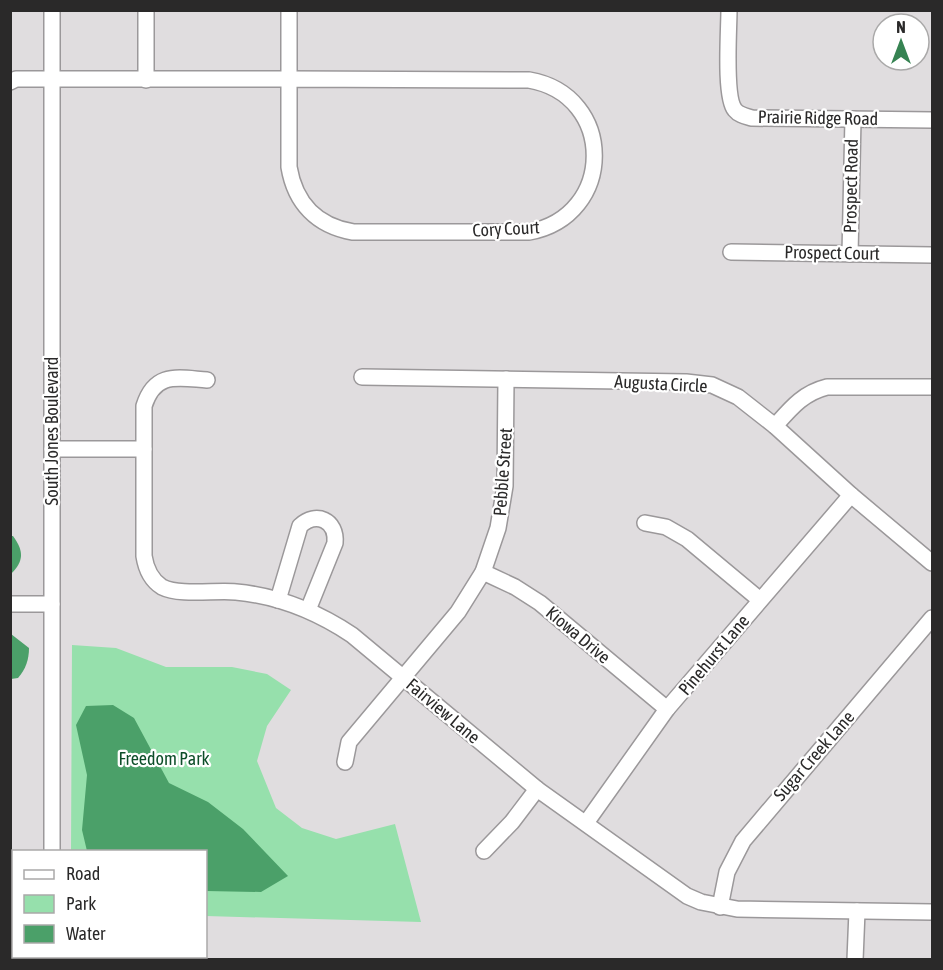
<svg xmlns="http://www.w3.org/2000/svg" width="943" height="970" font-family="'Asap Condensed',sans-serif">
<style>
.green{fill:#96e0ac}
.water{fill:#4ba069}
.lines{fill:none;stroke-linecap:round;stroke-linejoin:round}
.minor-casing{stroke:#9b989a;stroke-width:18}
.minor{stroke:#fff;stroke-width:15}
.labels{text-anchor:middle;stroke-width:4.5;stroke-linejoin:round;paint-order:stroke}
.street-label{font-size:18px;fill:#2a2929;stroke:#fff}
.park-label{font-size:18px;fill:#0d4e29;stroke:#fff}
</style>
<rect width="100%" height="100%" fill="#e0dddf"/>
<path class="green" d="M72,645L116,648L166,667H232L267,674L291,690L267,726L257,761L276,808L302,828L336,839L395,824L421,922L206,916V852H71Z"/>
<g class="water">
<path d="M11,536H13C24,551 24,561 11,574Z"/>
<path d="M11,634L29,648C29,659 26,669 18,678L11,679Z"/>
<path d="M113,705L134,718L169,783L208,802L243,829L288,876L261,892L206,891V852L87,851L82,830L87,775L76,725L86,706Z"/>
</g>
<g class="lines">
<defs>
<g id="minor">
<path d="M729,10C729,30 724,97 735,110C739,115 745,116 752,118L932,120"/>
<path d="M289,79L529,80C616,95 616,216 529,232H353C317,226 295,203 289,167Z"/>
<path d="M146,80V10"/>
<path d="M10,82L16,79H289V10"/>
<path d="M731,252L932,255"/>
<path d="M850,254L853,119"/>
<path d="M362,377L686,382L712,385L738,397L775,426L851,495L932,563"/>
<path d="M207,380C178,378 155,371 144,406V556C146,569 151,580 162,587C180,596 215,590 236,592C279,596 316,611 352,635L537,789L687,896L701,902L737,909L932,912"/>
<path d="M775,426C791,408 803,393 827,387H932"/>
<path d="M52,449H144"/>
<path d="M645,523L666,527L687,539L760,600"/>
<path d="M483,572L515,587L540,603L667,709"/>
<path d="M278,600L300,526C316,511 337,520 335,543L308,610"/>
<path d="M10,604H52"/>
<path d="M345,762L349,742L458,612L483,572L498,528L505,486L506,379"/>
<path d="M586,823L667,709L851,495"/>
<path d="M484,851L512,822L537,789"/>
<path d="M52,852V10"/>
<path d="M720,907L727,872L743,841L932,618"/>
<path d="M51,960V956"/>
<path d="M855,960L857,911"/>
</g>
</defs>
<use href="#minor" class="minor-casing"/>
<use href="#minor" class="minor"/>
</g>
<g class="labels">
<g class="street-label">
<text transform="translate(818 118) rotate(1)" y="6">Prairie Ridge Road</text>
<text transform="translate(851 186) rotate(-89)" y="6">Prospect Road</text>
<text transform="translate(506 229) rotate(-3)" y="6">Cory Court</text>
<text transform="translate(832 253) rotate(1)" y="6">Prospect Court</text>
<text transform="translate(661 384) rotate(3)" y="6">Augusta Circle</text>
<text transform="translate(52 431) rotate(-90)" y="6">South Jones Boulevard</text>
<text transform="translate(503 472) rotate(-86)" y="6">Pebble Street</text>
<text transform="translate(578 635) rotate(40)" y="6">Kiowa Drive</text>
<text transform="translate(714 655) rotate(-50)" y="6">Pinehurst Lane</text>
<text transform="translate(443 711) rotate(40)" y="6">Fairview Lane</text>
<text transform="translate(814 756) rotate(-49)" y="6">Sugar Creek Lane</text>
</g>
<g class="park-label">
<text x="164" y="765">Freedom Park</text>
</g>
</g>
<rect width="943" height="970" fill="none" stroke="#2a2929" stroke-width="24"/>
<rect x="12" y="850" width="195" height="108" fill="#ffffff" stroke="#aaa9a9" stroke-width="1.5"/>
<rect x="24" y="870" width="30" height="9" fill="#ffffff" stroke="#aaa9a9" stroke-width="1.5"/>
<text x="66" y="880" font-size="18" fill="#2a2929">Road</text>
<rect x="24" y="895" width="30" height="18" fill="#96e0ac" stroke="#aaa9a9" stroke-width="1.5"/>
<text x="66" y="910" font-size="18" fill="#2a2929">Park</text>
<rect x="24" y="925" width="30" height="18" fill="#4ba069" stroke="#aaa9a9" stroke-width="1.5"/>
<text x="66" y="940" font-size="18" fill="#2a2929">Water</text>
<g transform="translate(901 42)"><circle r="28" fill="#ffffff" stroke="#aaa9a9" stroke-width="1.5"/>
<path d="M0-4.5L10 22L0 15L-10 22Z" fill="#368352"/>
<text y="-9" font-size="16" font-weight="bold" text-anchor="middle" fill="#2a2929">N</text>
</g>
</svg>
